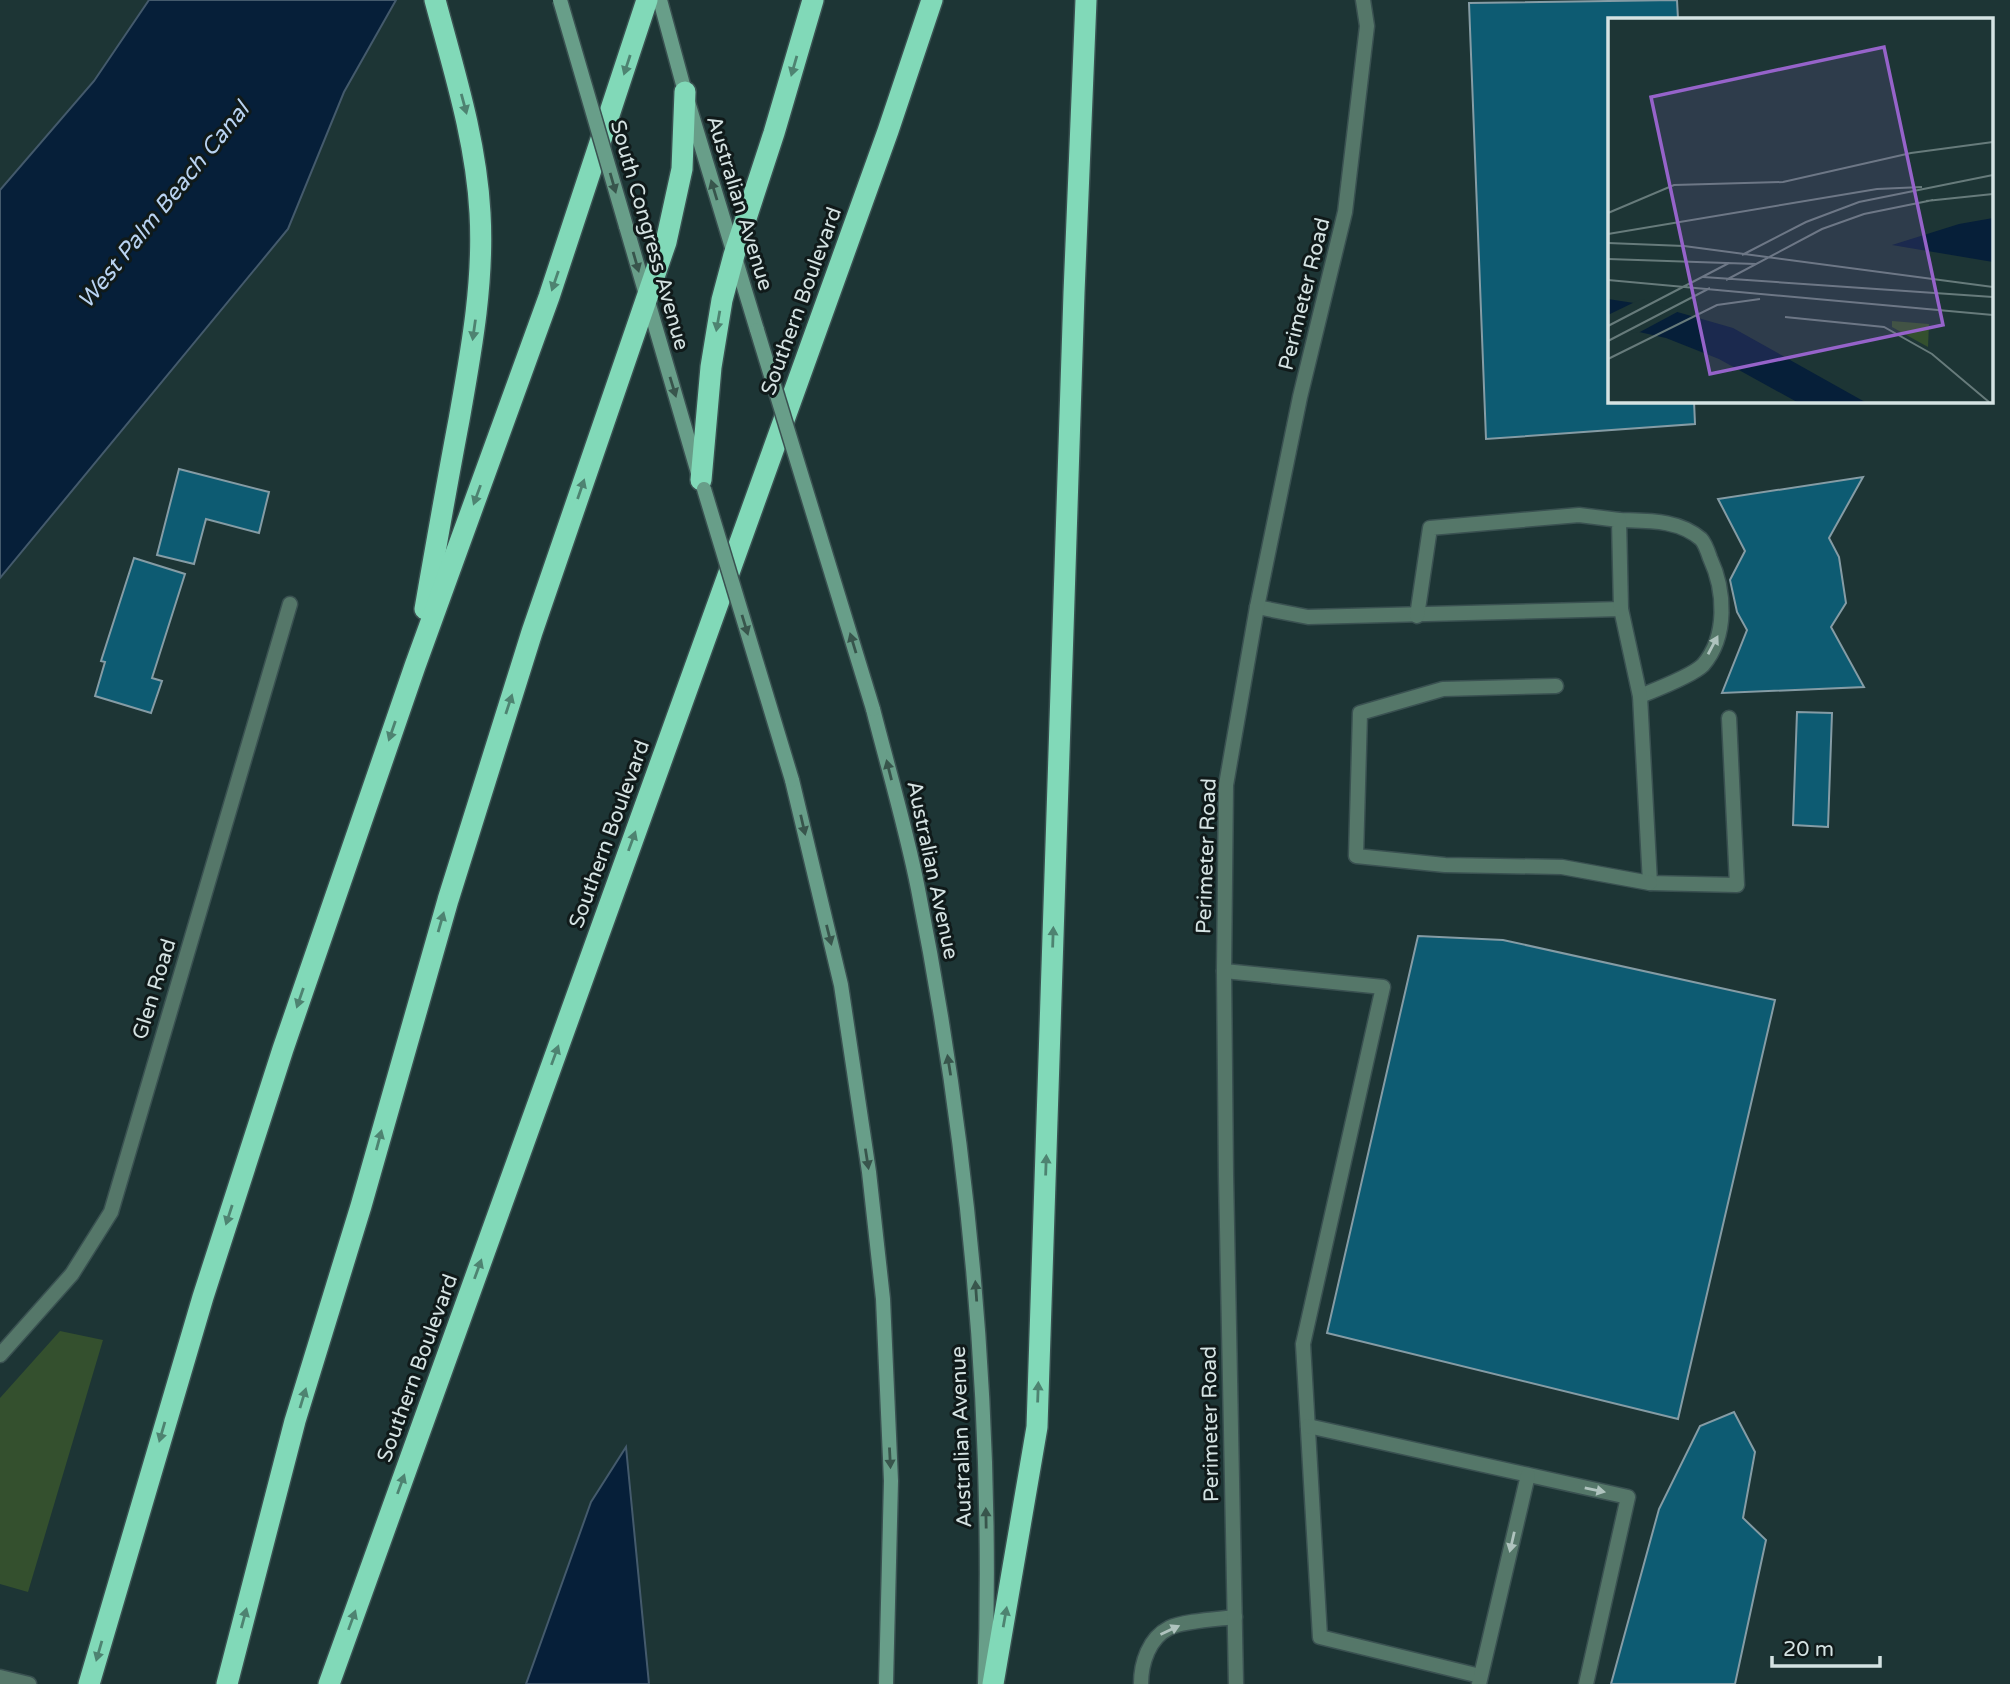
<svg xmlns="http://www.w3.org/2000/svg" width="2010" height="1684" font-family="'Varela Round',sans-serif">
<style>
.green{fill:#34502e}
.water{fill:#061f39;stroke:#445a6c;stroke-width:2}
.building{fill:#0d5b72;stroke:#859ca5;stroke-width:2}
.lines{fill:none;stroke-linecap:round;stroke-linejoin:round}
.lane-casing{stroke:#3a5151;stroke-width:17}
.street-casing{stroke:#3a5151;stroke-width:17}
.secondary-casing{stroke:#3a5151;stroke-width:17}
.highway-casing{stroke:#3a5151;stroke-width:24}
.lane{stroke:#557769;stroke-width:14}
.street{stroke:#557769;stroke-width:14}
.secondary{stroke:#689e89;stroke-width:14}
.highway{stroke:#81d9b8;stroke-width:21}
.secondary-bridge-casing{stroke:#3a5151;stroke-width:17;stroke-linecap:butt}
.secondary-bridge{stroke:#689e89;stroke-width:14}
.oneway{fill:#4e8371}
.oneway2{fill:#38554c}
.oneway3{fill:#afc3be}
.labels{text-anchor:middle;stroke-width:6;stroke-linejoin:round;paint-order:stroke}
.street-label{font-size:21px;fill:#d5e3e3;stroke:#101a1a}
.water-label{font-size:23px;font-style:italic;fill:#b9d3f1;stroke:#101a1a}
.inset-road{fill:none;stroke:#677b7b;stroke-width:2}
.view{fill:#9663ca;fill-opacity:0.15;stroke:#9663ca;stroke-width:3.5}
.inset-edge{fill:none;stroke:#d5e3e3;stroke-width:3.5}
</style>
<rect width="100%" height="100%" fill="#1d3535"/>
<path class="green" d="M60,1331L103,1340L28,1592L0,1584V1398Z"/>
<g class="water">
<path d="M149,0H396L344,92L288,229L0,578V190L94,81Z"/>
<path d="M626,1447L649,1684H526L591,1502Z"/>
</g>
<g class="building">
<path d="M1677,0L1678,19H1609V401H1694L1695,424L1486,439L1469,3Z"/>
<path d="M179,469L269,492L259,533L206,519L194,564L157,555Z"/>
<path d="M1863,477L1829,538L1839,557L1846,603L1831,627L1864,687L1722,693L1747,630L1737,612L1730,580L1745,551L1718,499Z"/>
<path d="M134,558L185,574L152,678L162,681L151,713L95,696L105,662L101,661Z"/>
<path d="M1797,712L1832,713L1828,827L1793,825Z"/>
<path d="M1418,936L1503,940L1775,1000L1678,1419L1327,1333Z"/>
<path d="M1734,1412L1755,1452L1743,1518L1766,1540L1735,1684H1611L1659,1509L1700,1426Z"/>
</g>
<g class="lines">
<defs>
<g id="lane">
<path d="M1619,520C1647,521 1678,519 1701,539C1705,543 1708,552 1710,558C1725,590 1728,636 1703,665C1692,676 1655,690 1640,696"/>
<path d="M1257,607L1308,617L1621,609L1640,696L1650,883L1737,885L1729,718"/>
<path d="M1417,616L1430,528L1579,515L1619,520L1621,609"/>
<path d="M1556,686L1443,689L1360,713L1356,856L1445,865L1562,867L1650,883"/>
<path d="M1224,971L1383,987L1303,1344L1320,1637L1480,1676"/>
<path d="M1308,1426L1628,1497L1586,1684"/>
<path d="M0,1677L29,1684"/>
<path d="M1141,1684C1141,1663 1149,1638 1169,1628C1182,1621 1219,1619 1235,1617"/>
<path d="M1479,1684L1528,1475"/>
</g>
<g id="street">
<path d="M0,1355L72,1274L111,1212L290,604"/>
<path d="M1236,1684L1226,1176L1224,971L1226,785L1257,607L1300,397L1345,212L1367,26L1363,0"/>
</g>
<g id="secondary">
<path d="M660,0L685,92L757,330"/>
<path d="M626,226L698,473"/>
<path d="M873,709C888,768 906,828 918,889C970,1151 994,1417 985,1684"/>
<path d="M792,780L841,985L869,1172L883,1299L891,1481L886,1684"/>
</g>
<g id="highway">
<path d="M701,480L711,367L722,300L734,255L774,133L813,0"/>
<path d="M425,609C436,546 447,483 459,420C471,352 484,283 480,213C476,140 454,71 435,0"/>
<path d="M89,1684L203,1297L283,1049L415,666L549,297L647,0"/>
<path d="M227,1684L295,1421L361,1206L448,900L532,632L666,242L682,169L685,92"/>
<path d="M329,1684L888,131L932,0"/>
<path d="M993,1684L1037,1427L1074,293L1086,0"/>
</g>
</defs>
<use href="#lane" class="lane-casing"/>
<use href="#street" class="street-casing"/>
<use href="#secondary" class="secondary-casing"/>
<use href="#highway" class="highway-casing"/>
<use href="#lane" class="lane"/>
<use href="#street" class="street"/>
<use href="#secondary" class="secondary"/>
<use href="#highway" class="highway"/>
<defs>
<g id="secondary-bridge">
<path d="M560,0L626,226"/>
<path d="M757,330L873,709"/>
<path d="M704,489L792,780"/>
</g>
</defs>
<use href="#secondary-bridge" class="secondary-bridge-casing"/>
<use href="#secondary-bridge" class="secondary-bridge"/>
</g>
<defs><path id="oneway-solid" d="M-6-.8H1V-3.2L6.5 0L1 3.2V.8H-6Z" transform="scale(1.75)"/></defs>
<g class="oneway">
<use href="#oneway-solid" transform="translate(627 65) rotate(108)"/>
<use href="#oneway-solid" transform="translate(794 66) rotate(106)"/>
<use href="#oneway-solid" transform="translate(464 104) rotate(75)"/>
<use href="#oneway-solid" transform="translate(555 281) rotate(109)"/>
<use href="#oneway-solid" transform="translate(718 321) rotate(100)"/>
<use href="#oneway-solid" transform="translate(474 330) rotate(98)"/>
<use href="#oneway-solid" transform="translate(581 489) rotate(-71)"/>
<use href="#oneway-solid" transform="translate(477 495) rotate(110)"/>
<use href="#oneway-solid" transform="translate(509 704) rotate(-72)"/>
<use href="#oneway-solid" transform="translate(392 731) rotate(109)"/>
<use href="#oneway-solid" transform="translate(632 841) rotate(-70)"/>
<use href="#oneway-solid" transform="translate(441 922) rotate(-74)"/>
<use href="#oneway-solid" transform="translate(1053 937) rotate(-88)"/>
<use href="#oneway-solid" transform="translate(300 998) rotate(109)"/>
<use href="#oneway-solid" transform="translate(555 1055) rotate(-70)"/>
<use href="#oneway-solid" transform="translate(379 1140) rotate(-75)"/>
<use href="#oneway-solid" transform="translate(1046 1165) rotate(-88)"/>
<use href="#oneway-solid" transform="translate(229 1215) rotate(108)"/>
<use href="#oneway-solid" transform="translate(478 1269) rotate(-70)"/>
<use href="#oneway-solid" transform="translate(1038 1392) rotate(-88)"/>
<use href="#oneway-solid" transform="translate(303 1398) rotate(-73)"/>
<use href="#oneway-solid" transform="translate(162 1432) rotate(106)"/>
<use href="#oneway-solid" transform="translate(401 1484) rotate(-70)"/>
<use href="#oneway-solid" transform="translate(1005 1617) rotate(-80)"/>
<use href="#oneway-solid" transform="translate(244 1618) rotate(-75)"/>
<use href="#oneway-solid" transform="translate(352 1620) rotate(-70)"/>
<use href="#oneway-solid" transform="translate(99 1651) rotate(106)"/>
</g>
<g class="oneway2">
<use href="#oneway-solid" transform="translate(613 183) rotate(74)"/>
<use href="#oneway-solid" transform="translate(714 190) rotate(-107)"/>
<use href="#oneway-solid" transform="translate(636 262) rotate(74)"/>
<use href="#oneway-solid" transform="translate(673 387) rotate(73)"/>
<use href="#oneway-solid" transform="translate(745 625) rotate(73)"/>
<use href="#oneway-solid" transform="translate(853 643) rotate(-107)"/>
<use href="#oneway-solid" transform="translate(889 770) rotate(-104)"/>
<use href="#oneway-solid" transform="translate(803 825) rotate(77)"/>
<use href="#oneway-solid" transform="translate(829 935) rotate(76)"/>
<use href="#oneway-solid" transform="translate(949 1065) rotate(-99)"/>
<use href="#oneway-solid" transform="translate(867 1159) rotate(81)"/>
<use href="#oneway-solid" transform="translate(976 1291) rotate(-94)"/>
<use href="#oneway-solid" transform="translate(890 1458) rotate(87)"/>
<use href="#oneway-solid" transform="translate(986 1518) rotate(-91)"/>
</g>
<g class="oneway3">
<use href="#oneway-solid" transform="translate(1713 645) rotate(-62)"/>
<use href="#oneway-solid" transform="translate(1595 1490) rotate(12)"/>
<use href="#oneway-solid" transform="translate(1512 1542) rotate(103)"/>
<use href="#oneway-solid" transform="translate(1170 1630) rotate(-25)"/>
</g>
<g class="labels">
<g class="street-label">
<text transform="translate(740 203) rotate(73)" y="7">Australian Avenue</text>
<text transform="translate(650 235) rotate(74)" y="7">South Congress Avenue</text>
<text transform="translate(1304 294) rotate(-76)" y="7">Perimeter Road</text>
<text transform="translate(801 301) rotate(-70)" y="7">Southern Boulevard</text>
<text transform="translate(609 834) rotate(-70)" y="7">Southern Boulevard</text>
<text transform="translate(1206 856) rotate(-88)" y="7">Perimeter Road</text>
<text transform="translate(933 870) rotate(78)" y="7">Australian Avenue</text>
<text transform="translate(154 989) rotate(-73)" y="7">Glen Road</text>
<text transform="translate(417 1368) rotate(-70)" y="7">Southern Boulevard</text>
<text transform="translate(1210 1424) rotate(-91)" y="7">Perimeter Road</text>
<text transform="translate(961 1437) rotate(-92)" y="7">Australian Avenue</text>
</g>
<g class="water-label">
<text transform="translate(163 205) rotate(-51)" y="8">West Palm Beach Canal</text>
</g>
</g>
<g transform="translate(1608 18)">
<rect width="385" height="385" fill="#1d3535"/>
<path d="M284,303L321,306L320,329L284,309Z" fill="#34502e"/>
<path d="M385,200V244L284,227L351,206ZM0,281L52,289L125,310L257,384H189L111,341L58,320L0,307Z" fill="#061f39"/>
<path d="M33,281L73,292L30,315L0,310V297Z" fill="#1d3535"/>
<path class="inset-road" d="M318,183L385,176M0,195L66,167L175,164L303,135L385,124M0,216L269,171L314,169M0,225L76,228L385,269M134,237L198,204L251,184L385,157M0,241L148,246M95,259L385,279M0,262L385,297M118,262L214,211L256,196L325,182M177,299L276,309L324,336L381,384M0,308L121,245M0,323L102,270M0,341L109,287L152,281"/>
<path class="view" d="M276,29L335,307L102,356L43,79Z"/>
<rect width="385" height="385" class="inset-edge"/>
</g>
<path d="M1772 1656v10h108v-10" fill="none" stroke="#d5e3e3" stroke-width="3.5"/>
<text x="1783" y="1656" font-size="21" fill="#d5e3e3" stroke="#101a1a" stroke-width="5" paint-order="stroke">20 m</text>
</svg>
